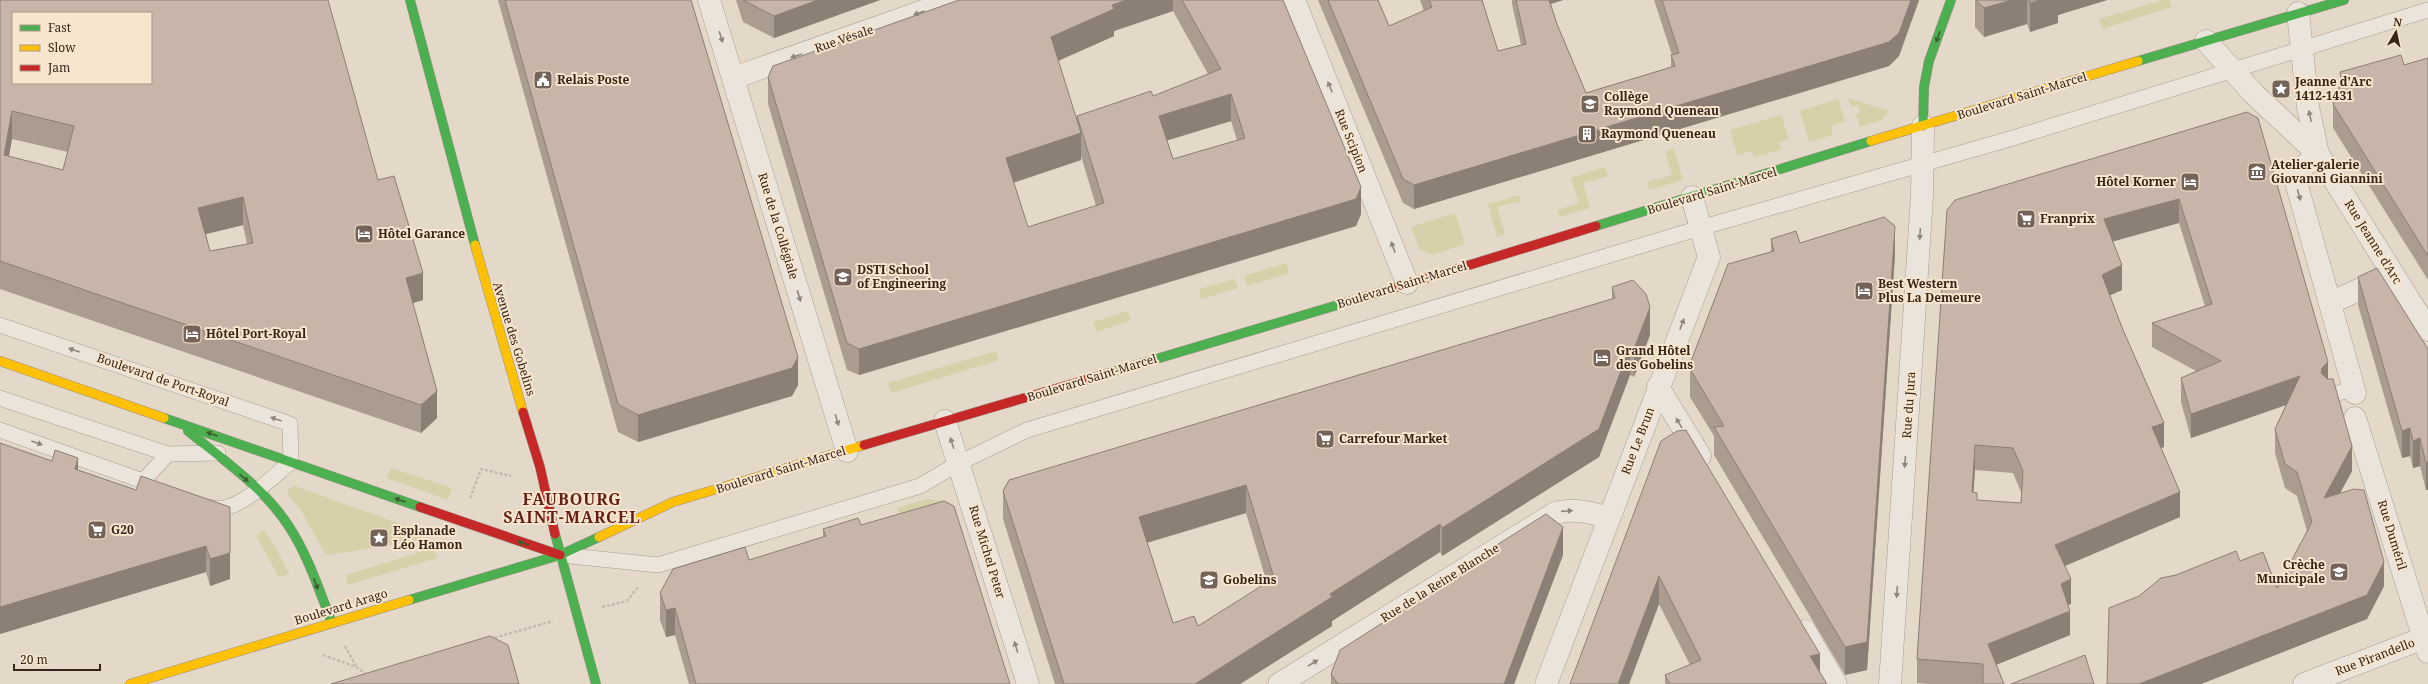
<svg xmlns="http://www.w3.org/2000/svg" width="2428" height="684" font-family="'Noto Serif',serif">
<style>
.green{fill:#d7d1aa}
.lines{fill:none;stroke-linecap:round;stroke-linejoin:round}
.lane-casing{stroke:#a89d92;stroke-width:16}
.street-casing{stroke:#a89d92;stroke-width:23}
.fast-casing{stroke:#988d82;stroke-width:10}
.slow-casing{stroke:#988d82;stroke-width:10}
.jam-casing{stroke:#988d82;stroke-width:10}
.path{stroke:#c3bab2;stroke-width:2.5;stroke-dasharray:3 2;stroke-linecap:butt}
.lane{stroke:#ebe4db;stroke-width:15}
.street{stroke:#ebe4db;stroke-width:22}
.fast{stroke:#4caf50;stroke-width:9}
.slow{stroke:#ffc107;stroke-width:9}
.jam{stroke:#c62828;stroke-width:9}
.wall{fill:#ab9c91;fill-rule:evenodd}
.shaded-wall{fill:#8b7f76}
.building{fill:#c7b5a9;stroke:#8b7f76;fill-rule:evenodd}
.oneway{fill:#90847b}
.oneway2{fill:#3f5c30}
.labels{text-anchor:middle;stroke-width:4;stroke-linejoin:round;paint-order:stroke}
.street-label{font-size:12px;fill:#36241b;stroke:#f7e5cd}
.poi-label{font-size:12px;font-weight:bold;fill:#36241b;stroke:#f7e5cd;text-anchor:start}
.district-label{font-size:16px;font-weight:bold;letter-spacing:1px;fill:#651e19;stroke:#f7e5cd}
</style>
<rect width="100%" height="100%" fill="#e4d8c8"/>
<g class="green">
<path d="M2163,0H2169L2172,7L2102,29L2099,19Z"/>
<path d="M1848,98L1889,111L1882,120L1860,127L1856,114L1861,113L1857,105L1852,107Z"/>
<path d="M1838,99L1845,122L1831,126L1833,135L1809,142L1800,111Z"/>
<path d="M1781,115L1789,139L1779,142L1781,150L1754,157L1752,151L1737,155L1730,130Z"/>
<path d="M1674,149L1683,180L1649,190L1647,182L1672,175L1665,151Z"/>
<path d="M1605,167L1608,176L1583,183L1590,208L1559,217L1557,210L1579,203L1571,178Z"/>
<path d="M1519,195L1521,201L1497,207L1505,234L1497,237L1488,204Z"/>
<path d="M1455,213L1465,244L1433,255L1420,250L1411,227Z"/>
<path d="M1286,263L1289,273L1247,286L1244,276Z"/>
<path d="M1235,279L1238,288L1201,299L1199,289Z"/>
<path d="M1128,311L1131,320L1096,332L1093,322Z"/>
<path d="M996,351L999,360L891,393L888,383Z"/>
<path d="M391,468L452,488L448,500L387,478Z"/>
<path d="M295,486L425,533L418,541L326,555L302,512L288,494V489Z"/>
<path d="M928,499L945,501L954,507L901,523L897,508Z"/>
<path d="M264,530L278,552L289,574L279,577L256,536Z"/>
<path d="M433,548L437,558L348,585L346,575Z"/>
</g>
<g class="lines">
<defs>
<g id="lane">
<path d="M0,325L290,424L291,462C272,477 235,517 209,507"/>
<path d="M2330,395L2354,389"/>
<path d="M0,398L168,454L218,453"/>
<path d="M0,430L143,481L168,454"/>
<path d="M561,555L658,565L920,486L959,463L1027,430L1700,228L2013,138L2428,10"/>
</g>
<g id="street">
<path d="M709,0L847,451"/>
<path d="M1294,0L1407,283"/>
<path d="M2298,13L2308,107L2318,154"/>
<path d="M2206,41L2254,94L2318,154L2428,330"/>
<path d="M733,78L955,0"/>
<path d="M2318,154L2294,175L2355,393"/>
<path d="M2330,303L2385,278"/>
<path d="M1658,387L1700,456"/>
<path d="M2355,418L2428,652"/>
<path d="M945,421L1028,684"/>
<path d="M1805,631L1836,684"/>
<path d="M1279,684L1555,513C1574,508 1590,512 1609,518"/>
<path d="M1546,684L1709,257L1692,197"/>
<path d="M1890,684L1922,196L1923,126"/>
<path d="M2304,684L2424,638"/>
</g>
<g id="fast">
<path d="M410,0L475,245"/>
<path d="M2138,61L2344,0"/>
<path d="M1923,126L1924,87L1929,61L1951,0"/>
<path d="M1596,226L1871,141"/>
<path d="M1099,376L1398,287"/>
<path d="M164,418L420,507"/>
<path d="M188,431C223,460 263,487 288,525C308,555 319,590 332,623"/>
<path d="M555,534L596,684"/>
<path d="M409,600L560,555L599,537"/>
</g>
<g id="slow">
<path d="M1871,141L2138,61"/>
<path d="M475,245L523,412"/>
<path d="M0,361L164,418"/>
<path d="M599,537L673,502L864,445"/>
<path d="M130,684L409,600"/>
</g>
<g id="jam">
<path d="M1398,287L1596,226"/>
<path d="M523,412L540,467L555,534"/>
<path d="M864,445L1099,376"/>
<path d="M420,507L560,555"/>
</g>
</defs>
<use href="#lane" class="lane-casing"/>
<use href="#street" class="street-casing"/>
<use href="#fast" class="fast-casing"/>
<use href="#slow" class="slow-casing"/>
<use href="#jam" class="jam-casing"/>
<g class="path">
<path d="M470,498L481,469L511,476"/>
<path d="M602,607L627,601L639,586"/>
<path d="M490,639L553,621"/>
<path d="M345,646L356,666"/>
<path d="M323,655L356,667L369,676"/>
</g>
<use href="#lane" class="lane"/>
<use href="#street" class="street"/>
<use href="#fast" class="fast"/>
<use href="#slow" class="slow"/>
<use href="#jam" class="jam"/>
</g>
<g class="wall">
<path d="M0,0L378,180L423,300L413,303L437,418L421,433L0,289ZM12,139L68,152L63,170L9,156ZM243,225L247,244L210,251L206,234Z"/>
<path d="M498,0H691L798,385L792,396L638,442L618,432Z"/>
<path d="M736,0H880L774,38L743,22Z"/>
<path d="M959,0H1283L1361,214L1356,226L859,375L847,370L768,104V77ZM1173,11L1208,74L1153,96L1077,116V121L1058,61L1114,36V31ZM1231,121L1237,140L1173,159L1167,140ZM1081,156L1096,206L1028,227L1013,183L1081,160Z"/>
<path d="M1318,0H1378L1389,26L1424,11L1420,0H1482L1498,51L1521,45L1512,4V0H1563L1551,4L1557,24L1586,93L1671,67V55H1672L1654,0H1919L1899,56L1889,66L1414,209L1403,203Z"/>
<path d="M1975,0H2107L2058,15V23L2030,32L2027,24L1984,37L1975,27Z"/>
<path d="M2428,58V280L2333,128V104L2340,85V72L2404,65Z"/>
<path d="M2247,112L2328,379L2352,471L2340,493L2384,586L2367,619L2201,684L2240,561L2277,588L2307,531L2297,496L2285,488L2275,453V429L2286,405L2191,438L2181,402V378L2196,371L2152,347V323L2205,306L2179,223L2113,241L2122,290L2110,295L2164,447L2161,448L2180,517L2065,566L2071,604L2068,605L2070,635L1996,665L2004,684H1929L1917,683V659L1947,210ZM1975,470L2013,473L2021,492V503L1977,500L1973,492Z"/>
<path d="M1771,239L1895,254L1867,670L1845,675L1714,455V436L1690,397V364L1771,251Z"/>
<path d="M2358,277L2428,349V490H2426L2420,466L2413,468L2410,456L2402,458L2358,305Z"/>
<path d="M1612,287L1650,335L1634,377L1630,375L1599,457L1442,556L1440,552L1332,621V626L1240,684H1055L1003,519V491L1612,299ZM1246,513L1267,583L1198,626L1173,623L1147,543Z"/>
<path d="M1661,441L1820,673L1827,684H1665V675L1690,665L1659,604L1629,684Z"/>
<path d="M0,443L136,490L230,507V579L210,586L206,572L0,634Z"/>
<path d="M861,525L1010,684H689L675,635L666,637L660,620V593L749,560L823,537V529Z"/>
<path d="M1484,553L1563,555L1514,684H1331V674L1484,558Z"/>
</g>
<g class="shaded-wall">
<path d="M818,0H880L774,38V16Z"/>
<path d="M1127,0H1173V11L1114,31V36L1051,64V37L1112,5Z"/>
<path d="M1544,0H1563L1544,6Z"/>
<path d="M1911,0H1919L1899,56L1889,66L1414,209V185Z"/>
<path d="M2012,0H2027V24L1984,37V8Z"/>
<path d="M2040,0H2107L2058,15V23L2030,32V3Z"/>
<path d="M1231,94V121L1159,143V116Z"/>
<path d="M12,111V139L4,182V155Z"/>
<path d="M1081,133V160L1006,185V158Z"/>
<path d="M1361,187V214L1356,226L859,375V349Z"/>
<path d="M243,197V225L198,236V208Z"/>
<path d="M2179,199V223L2104,244V219Z"/>
<path d="M1895,226V254L1867,670L1845,675V647Z"/>
<path d="M2122,265V290L2102,299V275Z"/>
<path d="M423,273V300L406,305V278Z"/>
<path d="M1650,307V335L1634,377V349Z"/>
<path d="M1630,347V375L1599,457L1442,556V528Z"/>
<path d="M798,357V385L792,396L638,442V415Z"/>
<path d="M2328,362V386L2322,392V368Z"/>
<path d="M2300,376V400L2191,438V414Z"/>
<path d="M437,391V418L421,433V405Z"/>
<path d="M2164,423V447L2152,451V427Z"/>
<path d="M2410,428V456L2402,458V431Z"/>
<path d="M2420,438V466L2413,468V441Z"/>
<path d="M1975,445V470L1972,516V492Z"/>
<path d="M2352,446V471L2324,523V498Z"/>
<path d="M78,458V485L75,469Z"/>
<path d="M2428,462V490H2426V463Z"/>
<path d="M1246,485V513L1139,545V517Z"/>
<path d="M2180,492V517L2055,570V545Z"/>
<path d="M1440,524V552L1332,621V626L1240,684H1195L1330,594Z"/>
<path d="M1563,527V555L1514,684H1504Z"/>
<path d="M206,546V572L0,634V607Z"/>
<path d="M230,553V579L210,586V559Z"/>
<path d="M2384,562V586L2367,619L2201,684H2139Z"/>
<path d="M1659,576V604L1629,684H1618Z"/>
<path d="M2071,579V604L2061,608V584Z"/>
<path d="M675,608V635L666,637V610Z"/>
<path d="M2070,611V635L1988,668V644Z"/>
<path d="M1820,654V681L1810,656Z"/>
</g>
<g class="building">
<path d="M0,0H328L378,180L394,176L423,273L406,278L437,391L421,405L0,261ZM13,13H151V83H13ZM12,111L74,126L63,170L4,155ZM243,197L253,243L210,251L198,208Z"/>
<path d="M505,0H691L798,357L792,368L638,415L618,404Z"/>
<path d="M743,0H818L774,16Z"/>
<path d="M959,0H1127L1112,5L1114,9L1051,37L1081,133L1006,158L1028,227L1104,203L1077,116L1151,91L1153,96L1221,69L1182,0H1283L1361,187L1356,199L859,349L847,343L768,77L773,66ZM1231,94L1245,138L1173,159L1159,116Z"/>
<path d="M1328,0H1378L1389,26L1432,7L1429,0H1482L1498,51L1526,44L1516,0H1549L1557,24L1586,93L1675,66L1671,55L1679,53L1662,0H1911L1899,33L1889,42L1414,185L1403,179Z"/>
<path d="M1976,0H2012L1984,8Z"/>
<path d="M2029,0H2040L2030,3Z"/>
<path d="M2401,55L2404,65L2428,58V256L2333,104L2342,80L2340,72Z"/>
<path d="M2247,112L2258,118L2328,362L2322,368L2321,373L2327,379H2333L2352,446L2324,498L2354,489L2364,490L2384,562L2367,595L2139,684H2107L2109,608L2139,596L2161,578L2176,575L2236,551L2240,561L2263,552L2277,588L2312,522L2297,472L2285,464L2275,429L2300,376L2191,414L2181,378L2221,361L2152,323L2212,304L2179,199L2104,219L2122,265L2102,275L2123,330L2164,423L2152,427L2180,492L2055,545L2071,579L2061,584L2070,611L1988,644L2004,684H1983V664L1917,659L1947,210L1955,200ZM1975,445L2013,448L2023,471L2021,503L1977,500V493L1972,492Z"/>
<path d="M1884,217L1895,226L1867,642L1845,647L1714,427L1724,426L1690,369V364L1728,264L1774,251L1771,239L1796,231L1800,243Z"/>
<path d="M2377,268L2428,349V462L2426,463L2420,438L2413,441L2410,428L2402,431L2358,277Z"/>
<path d="M1633,280L1646,294L1650,307L1634,349L1630,347L1599,429L1442,528L1440,524L1330,594L1332,597L1195,684H1064L1003,491L1009,480L1615,298L1612,287ZM1246,485L1274,578L1198,626L1194,616L1173,623L1139,517Z"/>
<path d="M1686,430L1820,654L1810,656L1827,684H1670L1665,675L1701,660L1659,576L1618,684H1570L1661,441L1677,431Z"/>
<path d="M0,443L52,461L55,450L78,458L75,469L136,490L141,476L230,507V553L210,559L206,546L0,607Z"/>
<path d="M944,501L954,506L1010,684H696L675,608L666,610L660,593L673,569L745,547L749,560L826,536L823,529L858,518L861,525Z"/>
<path d="M1546,514L1563,527L1504,684H1338L1331,674L1340,650L1486,557L1484,553Z"/>
<path d="M490,636L508,645L519,684H331Z"/>
<path d="M2085,655L2094,684H2011Z"/>
</g>
<defs><path id="oneway-solid" d="M-6-.8H1V-3.2L6.5 0L1 3.2V.8H-6Z"/></defs>
<g class="oneway">
<use href="#oneway-solid" transform="translate(919 13) rotate(161)"/>
<use href="#oneway-solid" transform="translate(721 37) rotate(73)"/>
<use href="#oneway-solid" transform="translate(796 56) rotate(161)"/>
<use href="#oneway-solid" transform="translate(1330 87) rotate(-112)"/>
<use href="#oneway-solid" transform="translate(2310 116) rotate(-102)"/>
<use href="#oneway-solid" transform="translate(2299 195) rotate(74)"/>
<use href="#oneway-solid" transform="translate(1920 234) rotate(94)"/>
<use href="#oneway-solid" transform="translate(1393 247) rotate(-110)"/>
<use href="#oneway-solid" transform="translate(799 296) rotate(73)"/>
<use href="#oneway-solid" transform="translate(1682 324) rotate(-69)"/>
<use href="#oneway-solid" transform="translate(74 350) rotate(-161)"/>
<use href="#oneway-solid" transform="translate(276 419) rotate(-161)"/>
<use href="#oneway-solid" transform="translate(837 420) rotate(73)"/>
<use href="#oneway-solid" transform="translate(1679 423) rotate(-121)"/>
<use href="#oneway-solid" transform="translate(37 443) rotate(20)"/>
<use href="#oneway-solid" transform="translate(952 443) rotate(-108)"/>
<use href="#oneway-solid" transform="translate(1905 462) rotate(94)"/>
<use href="#oneway-solid" transform="translate(1567 511) rotate(-4)"/>
<use href="#oneway-solid" transform="translate(1897 592) rotate(94)"/>
<use href="#oneway-solid" transform="translate(1016 647) rotate(-107)"/>
<use href="#oneway-solid" transform="translate(1313 663) rotate(-32)"/>
</g>
<g class="oneway2">
<use href="#oneway-solid" transform="translate(1938 37) rotate(110)"/>
<use href="#oneway-solid" transform="translate(212 434) rotate(-161)"/>
<use href="#oneway-solid" transform="translate(244 478) rotate(41)"/>
<use href="#oneway-solid" transform="translate(400 500) rotate(-161)"/>
<use href="#oneway-solid" transform="translate(523 543) rotate(-161)"/>
<use href="#oneway-solid" transform="translate(316 584) rotate(68)"/>
</g>
<defs>
<symbol id="civic-square" viewBox="-11 -11 22 22"><rect x="-9" y="-9" width="18" height="18" rx="4" fill="#736358" stroke="#f7e5cd"/><path d="M-.6-6.5H3V-4.5H.6V-3L4-1V1h2V6H-6V1h2V-1L-.6-3ZM-1.2 2.5V6h2.4V2.5Z" fill="#fff"/></symbol>
<symbol id="sight-square" viewBox="-11 -11 22 22"><rect x="-9" y="-9" width="18" height="18" rx="4" fill="#736358" stroke="#f7e5cd"/><path d="M0-6L1.8-2.2L6-1.7L2.9 1.2L3.7 5.4L0 3.3L-3.7 5.4L-2.9 1.2L-6-1.7L-1.8-2.2Z" fill="#fff"/></symbol>
<symbol id="school-square" viewBox="-11 -11 22 22"><rect x="-9" y="-9" width="18" height="18" rx="4" fill="#736358" stroke="#f7e5cd"/><path d="M0-5L7-2L0 1L-7-2ZM-4 1L0 2.5L4 1V4Q0 6-4 4Z" fill="#fff"/></symbol>
<symbol id="building-square" viewBox="-11 -11 22 22"><rect x="-9" y="-9" width="18" height="18" rx="4" fill="#736358" stroke="#f7e5cd"/><path d="M-4-6H4V6H1V3H-1V6H-4ZM-2.5-4.3h1.7v1.8h-1.7ZM.8-4.3h1.7v1.8H.8ZM-2.5-1h1.7V.8h-1.7ZM.8-1h1.7V.8H.8Z" fill="#fff"/></symbol>
<symbol id="museum-square" viewBox="-11 -11 22 22"><rect x="-9" y="-9" width="18" height="18" rx="4" fill="#736358" stroke="#f7e5cd"/><path d="M0-6L6-3V-2H-6V-3ZM-5-1h2V3h-2ZM-1-1h2V3h-2ZM3-1h2V3H3ZM-6 4H6V6H-6Z" fill="#fff"/></symbol>
<symbol id="hotel-square" viewBox="-11 -11 22 22"><rect x="-9" y="-9" width="18" height="18" rx="4" fill="#736358" stroke="#f7e5cd"/><path d="M-6-4.5h1.5V1H6V5H4.5V3h-9V5H-6ZM-4 0a1.8 1.8 0 1 1 3.6 0ZM.5 0V-2.5h3Q6-2.5 6 0Z" fill="#fff"/></symbol>
<symbol id="supermarket-square" viewBox="-11 -11 22 22"><rect x="-9" y="-9" width="18" height="18" rx="4" fill="#736358" stroke="#f7e5cd"/><path d="M-6-5.5h2.5l.6 2H6L4.5 2H-2.5L-4.4-4H-6ZM-1.5 3.2a1.3 1.3 0 1 0 .1 0ZM3 3.2a1.3 1.3 0 1 0 .1 0Z" fill="#fff"/></symbol>
<symbol id="university-square" viewBox="-11 -11 22 22"><rect x="-9" y="-9" width="18" height="18" rx="4" fill="#736358" stroke="#f7e5cd"/><path d="M0-5L7-2L0 1L-7-2ZM-4 1L0 2.5L4 1V4Q0 6-4 4Z" fill="#fff"/></symbol>
</defs>
<g fill-rule="evenodd">
<use href="#civic-square" x="532" y="69" width="22" height="22"/>
<use href="#sight-square" x="2270" y="78" width="22" height="22"/>
<use href="#school-square" x="1579" y="93" width="22" height="22"/>
<use href="#building-square" x="1576" y="123" width="22" height="22"/>
<use href="#museum-square" x="2246" y="161" width="22" height="22"/>
<use href="#hotel-square" x="2179" y="171" width="22" height="22"/>
<use href="#supermarket-square" x="2015" y="208" width="22" height="22"/>
<use href="#hotel-square" x="353" y="223" width="22" height="22"/>
<use href="#university-square" x="832" y="266" width="22" height="22"/>
<use href="#hotel-square" x="1853" y="280" width="22" height="22"/>
<use href="#hotel-square" x="181" y="323" width="22" height="22"/>
<use href="#hotel-square" x="1591" y="347" width="22" height="22"/>
<use href="#supermarket-square" x="1314" y="428" width="22" height="22"/>
<use href="#supermarket-square" x="86" y="519" width="22" height="22"/>
<use href="#sight-square" x="368" y="527" width="22" height="22"/>
<use href="#school-square" x="2328" y="561" width="22" height="22"/>
<use href="#university-square" x="1198" y="569" width="22" height="22"/>
</g>
<g class="labels">
<g class="street-label">
<text transform="translate(844 39) rotate(-19)" y="4">Rue Vésale</text>
<text transform="translate(2022 96) rotate(-17)" y="4">Boulevard Saint-Marcel</text>
<text transform="translate(1351 141) rotate(68)" y="4">Rue Scipion</text>
<text transform="translate(1712 191) rotate(-17)" y="4">Boulevard Saint-Marcel</text>
<text transform="translate(778 226) rotate(73)" y="4">Rue de la Collégiale</text>
<text transform="translate(2373 242) rotate(58)" y="4">Rue Jeanne d'Arc</text>
<text transform="translate(1402 285) rotate(-17)" y="4">Boulevard Saint-Marcel</text>
<text transform="translate(514 339) rotate(73)" y="4">Avenue des Gobelins</text>
<text transform="translate(1092 378) rotate(-17)" y="4">Boulevard Saint-Marcel</text>
<text transform="translate(163 380) rotate(19)" y="4">Boulevard de Port-Royal</text>
<text transform="translate(1909 405) rotate(-86)" y="4">Rue du Jura</text>
<text transform="translate(1638 441) rotate(-69)" y="4">Rue Le Brun</text>
<text transform="translate(781 470) rotate(-17)" y="4">Boulevard Saint-Marcel</text>
<text transform="translate(2392 535) rotate(73)" y="4">Rue Duméril</text>
<text transform="translate(987 552) rotate(73)" y="4">Rue Michel Peter</text>
<text transform="translate(1440 583) rotate(-32)" y="4">Rue de la Reine Blanche</text>
<text transform="translate(341 607) rotate(-17)" y="4">Boulevard Arago</text>
<text transform="translate(2375 657) rotate(-21)" y="4">Rue Pirandello</text>
</g>
<g class="poi-label">
<text x="557" y="84">Relais Poste</text>
<text x="2295" y="86">Jeanne d'Arc<tspan x="2295" dy="14">1412-1431</tspan></text>
<text x="1604" y="101">Collège<tspan x="1604" dy="14">Raymond Queneau</tspan></text>
<text x="1601" y="138">Raymond Queneau</text>
<text x="2271" y="169">Atelier-galerie<tspan x="2271" dy="14">Giovanni Giannini</tspan></text>
<text x="2176" y="186" text-anchor="end">Hôtel Korner</text>
<text x="2040" y="223">Franprix</text>
<text x="378" y="238">Hôtel Garance</text>
<text x="857" y="274">DSTI School<tspan x="857" dy="14">of Engineering</tspan></text>
<text x="1878" y="288">Best Western<tspan x="1878" dy="14">Plus La Demeure</tspan></text>
<text x="206" y="338">Hôtel Port-Royal</text>
<text x="1616" y="355">Grand Hôtel<tspan x="1616" dy="14">des Gobelins</tspan></text>
<text x="1339" y="443">Carrefour Market</text>
<text x="111" y="534">G20</text>
<text x="393" y="535">Esplanade<tspan x="393" dy="14">Léo Hamon</tspan></text>
<text x="2325" y="569" text-anchor="end">Crèche<tspan x="2325" dy="14">Municipale</tspan></text>
<text x="1223" y="584">Gobelins</text>
</g>
<g class="district-label">
<text x="572" y="505">FAUBOURG<tspan x="572" dy="18">SAINT-MARCEL</tspan></text>
</g>
</g>
<rect x="12" y="12" width="140" height="72" fill="#f7e5cd" stroke="#aa9886"/>
<rect x="20" y="25" width="20" height="6" fill="#4caf50" stroke="#aa9886"/>
<text x="48" y="32" font-size="12" fill="#36241b">Fast</text>
<rect x="20" y="45" width="20" height="6" fill="#ffc107" stroke="#aa9886"/>
<text x="48" y="52" font-size="12" fill="#36241b">Slow</text>
<rect x="20" y="65" width="20" height="6" fill="#c62828" stroke="#aa9886"/>
<text x="48" y="72" font-size="12" fill="#36241b">Jam</text>
<g transform="translate(2396 32) rotate(9)" stroke="#f7e5cd" stroke-width="3" paint-order="stroke">
<path d="M0-3L7 15L0 10L-7 15Z" fill="#36241b"/>
<text y="-6" font-size="11" font-weight="bold" text-anchor="middle" fill="#36241b">N</text>
</g>
<path d="M14 664v6h86v-6" fill="none" stroke="#36241b" stroke-width="2"/>
<text x="20" y="664" font-size="12" fill="#36241b" stroke="#f7e5cd" stroke-width="3" paint-order="stroke">20 m</text>
</svg>
